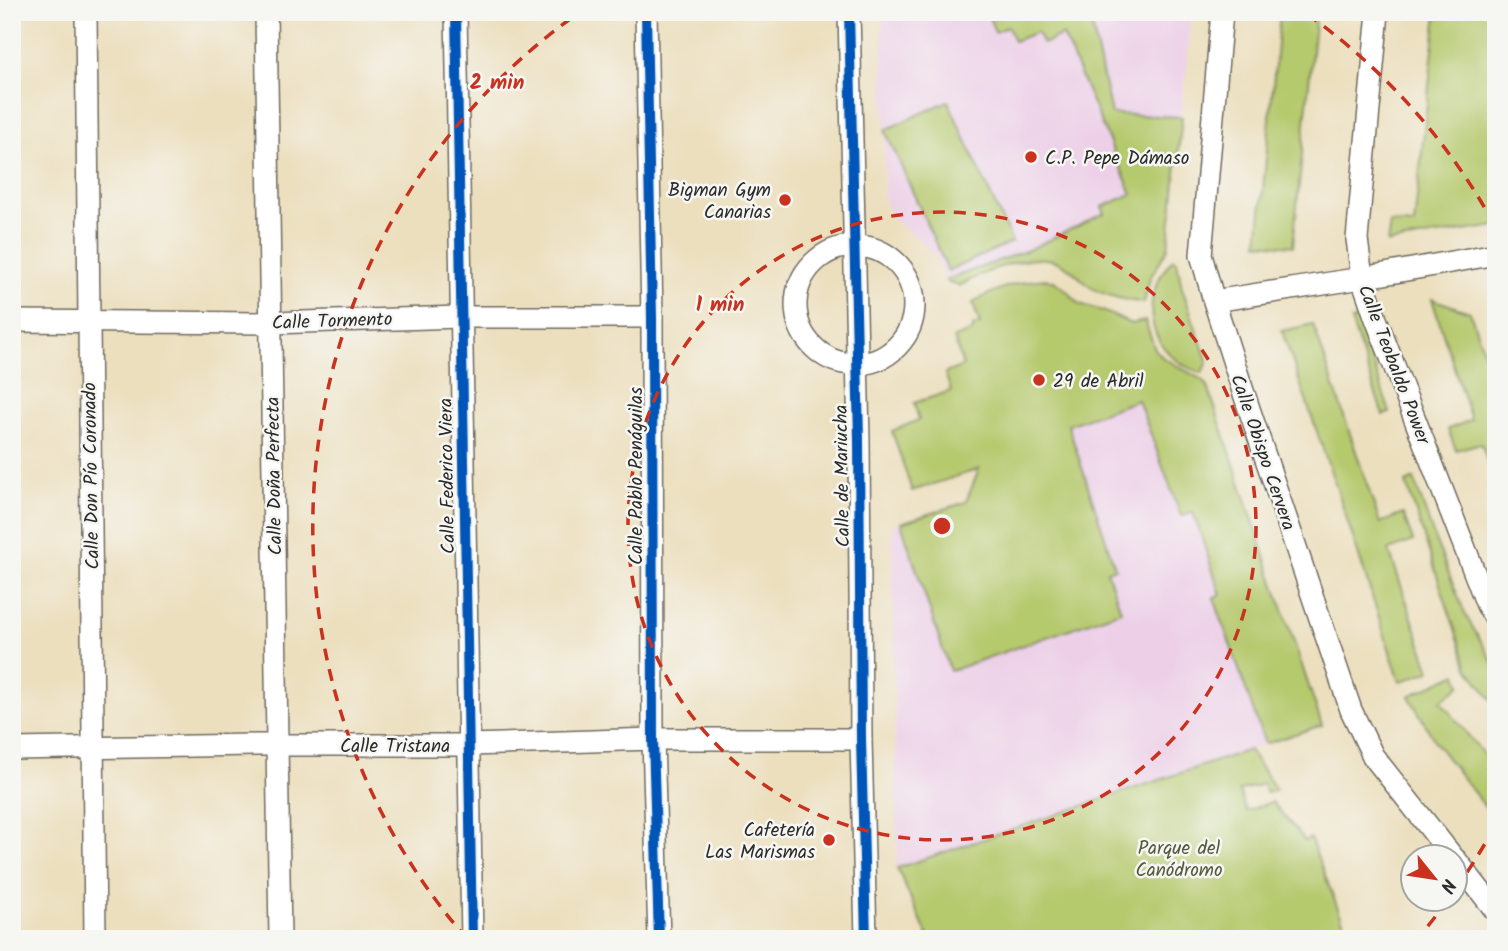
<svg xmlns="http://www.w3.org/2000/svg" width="1508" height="951" font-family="Kalam,sans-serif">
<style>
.built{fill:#edd0e8}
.green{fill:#b5c96d;stroke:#707a4c;stroke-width:2}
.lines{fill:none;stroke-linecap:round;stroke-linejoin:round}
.street-casing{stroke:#6f6a5e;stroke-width:24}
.street{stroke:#fff;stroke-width:21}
.cycleway-casing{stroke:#f6f6f2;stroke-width:15}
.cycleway{stroke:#0057b8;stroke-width:10}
.ring{fill:none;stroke:#c8321e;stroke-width:3.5;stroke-dasharray:12 9}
.poi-dot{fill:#c8321e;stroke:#f6f6f2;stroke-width:2.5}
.labels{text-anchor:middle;stroke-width:5;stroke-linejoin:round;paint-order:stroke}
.poi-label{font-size:19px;fill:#2b2b2b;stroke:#f6f6f2;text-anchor:start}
.street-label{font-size:19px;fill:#2b2b2b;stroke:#f6f6f2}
.park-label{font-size:19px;fill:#545a3f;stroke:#f6f6f2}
.centre{fill:#c8321e;stroke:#f6f6f2;stroke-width:3.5}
.ring-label{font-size:21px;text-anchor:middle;font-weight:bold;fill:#c8321e;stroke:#f6f6f2;stroke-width:5;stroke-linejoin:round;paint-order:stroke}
</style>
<rect width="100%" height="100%" fill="#f6f6f2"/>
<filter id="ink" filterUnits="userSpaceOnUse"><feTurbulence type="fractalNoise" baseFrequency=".0143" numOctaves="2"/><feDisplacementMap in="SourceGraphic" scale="14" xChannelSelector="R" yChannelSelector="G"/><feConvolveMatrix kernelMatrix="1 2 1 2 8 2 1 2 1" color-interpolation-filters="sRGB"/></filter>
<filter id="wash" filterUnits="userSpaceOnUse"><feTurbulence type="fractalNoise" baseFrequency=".00686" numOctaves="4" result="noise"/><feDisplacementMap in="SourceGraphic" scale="28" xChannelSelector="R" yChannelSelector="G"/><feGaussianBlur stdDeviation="1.57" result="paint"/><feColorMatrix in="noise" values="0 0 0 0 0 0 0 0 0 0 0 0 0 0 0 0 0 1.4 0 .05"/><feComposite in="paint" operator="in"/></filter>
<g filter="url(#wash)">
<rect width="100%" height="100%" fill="#ecdfbe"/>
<g class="built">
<path d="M882,12H1192L1168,248L1150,278L1145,296L1041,243L1028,250L946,280L935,256L921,241L897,223L890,215L884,199L885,130Z"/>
<path d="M1139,400L1181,515L1193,512L1221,596L1214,599L1265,744L897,868L892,525L966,502L980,468L1013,444Z"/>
</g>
<g class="green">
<path d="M987,12H1089L1111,114L1182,117L1168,248L1150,278L1144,303C1128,300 1107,297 1092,288C1081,281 1074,270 1062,264C1034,248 985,272 959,286L949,283L946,280L1028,250L1105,213L1102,207L1132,194L1063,35L1043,44L1037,32L1014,41L1008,26L995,32Z"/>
<path d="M1280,12H1316L1293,246L1258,243Z"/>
<path d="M1437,12H1496V226L1387,243L1390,223L1414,225Z"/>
<path d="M948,101L1012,242L948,271L885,130Z"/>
<path d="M1173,259L1177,261L1182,288L1207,360V364L1202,373C1147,356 1136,299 1173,259Z"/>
<path d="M1045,279L1054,281L1065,289L1080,304L1105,312L1131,324L1145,321L1155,349L1162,357L1204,381L1208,387L1322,725L1265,744L1214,598L1221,595L1193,512L1181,516L1138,400L1068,425L1115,568L1107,571L1121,611L950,671L901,523L966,502L979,469L912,491L892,431L919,420L914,403L951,391L945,373L963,366L954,338L973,331V326L980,324L973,303C995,289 1019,281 1045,279Z"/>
<path d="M1432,299L1470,312L1494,382L1496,386V486L1481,443L1456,450L1448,429L1471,420Z"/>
<path d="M1358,318L1390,413L1383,415L1351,321Z"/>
<path d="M1313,324L1380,523L1403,514L1413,541L1389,550L1430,671L1400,682L1340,498L1282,331Z"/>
<path d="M1414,479L1434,537L1466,616L1496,667V706L1468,668L1406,483Z"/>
<path d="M1457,674L1461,685L1441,701L1496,770V821L1437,745L1409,696Z"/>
<path d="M1249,750L1276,790L1266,793L1263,784L1239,791L1246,811L1272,802L1305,841L1310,838L1350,939H929L897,868Z"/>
</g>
</g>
<g filter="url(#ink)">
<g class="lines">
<defs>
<g id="street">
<path d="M86,12L95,939"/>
<path d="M266,12L280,939"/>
<path d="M456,12C460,321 469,630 472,939"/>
<path d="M646,12L652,317L653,739L659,939"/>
<path d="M849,12L859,440L861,739L866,939"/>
<path d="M1222,12L1201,255L1214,301L1241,385L1351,710L1373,756L1452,856"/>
<path d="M1378,12L1357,239L1362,278L1376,319L1487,605L1496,619"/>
<circle cx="855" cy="305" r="59"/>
<path d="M1214,301L1362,278L1496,254"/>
<path d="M12,321L271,323L460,317H652"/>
<path d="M12,749L255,745H470L653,739H861"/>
<path d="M1456,860L1496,911"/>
</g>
</defs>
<use href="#street" class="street-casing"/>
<use href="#street" class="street"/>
<defs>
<g id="cycleway">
<path d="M456,12C460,321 469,630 472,939"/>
<path d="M646,12L652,317L653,739L659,939"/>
<path d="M849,12L859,440L861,739L866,939"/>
</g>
</defs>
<use href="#cycleway" class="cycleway-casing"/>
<use href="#cycleway" class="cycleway"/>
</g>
</g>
<g class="ring">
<circle cx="942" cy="526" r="314"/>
<path d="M1495 826A629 629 0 0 1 1457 887M1448 900A629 629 0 0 1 1417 939M467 939A629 629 0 0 1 577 14M1307 14A629 629 0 0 1 1495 226"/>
</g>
<g class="poi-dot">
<circle cx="1031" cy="157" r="7"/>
<circle cx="785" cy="200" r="7"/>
<circle cx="1039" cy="380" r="7"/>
<circle cx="829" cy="840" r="7"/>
</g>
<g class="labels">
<g class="poi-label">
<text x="1045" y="164">C.P. Pepe Dámaso</text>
<text x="771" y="196" text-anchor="end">Bigman Gym<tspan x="771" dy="22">Canarias</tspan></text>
<text x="1053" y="387">29 de Abril</text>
<text x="815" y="836" text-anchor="end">Cafetería<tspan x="815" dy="22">Las Marismas</tspan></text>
</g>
<g class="street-label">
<text transform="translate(332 320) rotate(-2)" y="7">Calle Tormento</text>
<text transform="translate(1395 364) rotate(69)" y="7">Calle Teobaldo Power</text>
<text transform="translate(1264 452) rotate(71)" y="7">Calle Obispo Cervera</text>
<text transform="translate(90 476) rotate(-91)" y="7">Calle Don Pío Coronado</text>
<text transform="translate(273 476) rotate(-91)" y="7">Calle Doña Perfecta</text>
<text transform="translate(446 476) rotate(-91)" y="7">Calle Federico Viera</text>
<text transform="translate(635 476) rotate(-90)" y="7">Calle Pablo Penáguilas</text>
<text transform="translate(841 476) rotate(-91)" y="7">Calle de Mariucha</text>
<text x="395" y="752">Calle Tristana</text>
</g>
<g class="park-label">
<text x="1179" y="854">Parque del<tspan x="1179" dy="22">Canódromo</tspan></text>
</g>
</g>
<circle cx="942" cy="526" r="10" class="centre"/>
<g class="ring-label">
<text x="497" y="89">2 min</text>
<text x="720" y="311">1 min</text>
</g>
<rect width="1508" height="951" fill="none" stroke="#f6f6f2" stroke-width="42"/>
<g transform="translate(1434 878) rotate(120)"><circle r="33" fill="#f6f6f2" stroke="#a5a5a2" stroke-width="2"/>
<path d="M0-5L12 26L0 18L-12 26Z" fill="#c8321e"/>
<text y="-10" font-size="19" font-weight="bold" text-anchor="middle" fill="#2b2b2b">N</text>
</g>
</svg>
